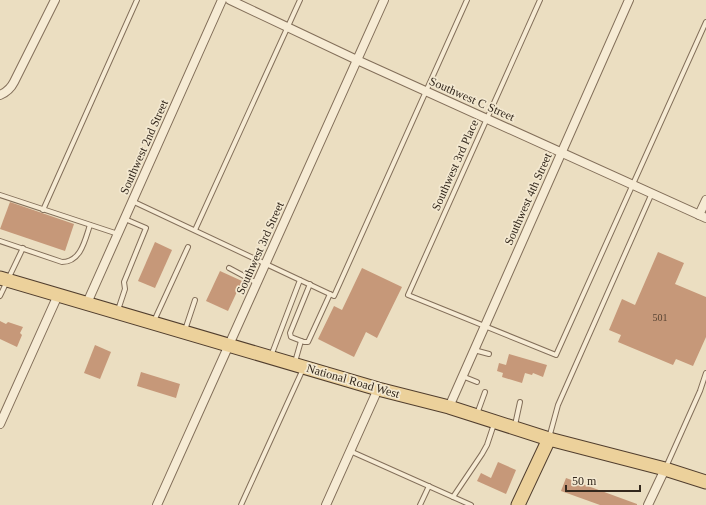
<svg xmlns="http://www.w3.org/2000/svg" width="706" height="505" font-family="Georgia,serif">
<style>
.building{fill:#c69879}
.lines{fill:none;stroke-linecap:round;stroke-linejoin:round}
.lane-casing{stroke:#836f5a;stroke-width:6}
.street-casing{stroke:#836f5a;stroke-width:10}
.primary-casing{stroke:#513e2e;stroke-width:15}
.lane{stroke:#f6ebd4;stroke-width:4}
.street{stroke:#f6ebd4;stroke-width:8}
.primary{stroke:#ecd19b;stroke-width:13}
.labels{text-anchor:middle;stroke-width:3.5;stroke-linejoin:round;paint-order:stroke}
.number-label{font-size:10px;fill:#584434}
.street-label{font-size:12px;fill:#33281d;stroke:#f3e8d0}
</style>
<rect width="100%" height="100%" fill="#ebdec1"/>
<g class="building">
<path d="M10,202L74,224L65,251L0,229Z"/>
<path d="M155,242L172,250L155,288L138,281Z"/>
<path d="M658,252L684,263L675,284L706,297V337L693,366L676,359L673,365L618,342L621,335L609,330L622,299L635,305Z"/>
<path d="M362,268L402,287L377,338L366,332L354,357L318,339L334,306L342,310Z"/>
<path d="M220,271L242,281L228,311L206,301Z"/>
<path d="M0,321L6,324L8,322L23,327L20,333L22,335L17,347L0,339Z"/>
<path d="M95,345L111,352L100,379L84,373Z"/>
<path d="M509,354L547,365L543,377L533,373L532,375L525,373L522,383L502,377L503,373L497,371L499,363L506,365Z"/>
<path d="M141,372L180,384L176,398L137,386Z"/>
<path d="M498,462L516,470L506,494L477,481L481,473L491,478Z"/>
<path d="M566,478L637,504V505H600L561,491Z"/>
</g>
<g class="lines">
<defs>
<g id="lane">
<path d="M540,0L408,295L556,355L706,22"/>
<path d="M0,195L118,234"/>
<path d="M132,201L334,296L467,0"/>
<path d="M43,210L137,0"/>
<path d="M195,230L300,0"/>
<path d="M0,241L62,262C81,262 85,240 90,225"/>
<path d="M229,268L257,283"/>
<path d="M310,284L290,333L291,337L304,342H308L330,294"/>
<path d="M0,296L23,248"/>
<path d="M118,310L125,289L124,282L146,228L125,219"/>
<path d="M154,321L188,247"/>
<path d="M185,330L195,300"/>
<path d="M474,350L489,354"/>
<path d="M271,356L300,280"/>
<path d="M295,362L301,341"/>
<path d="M462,376L477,382"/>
<path d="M477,414L485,392"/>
<path d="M515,425L520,402"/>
<path d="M549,438L558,405L652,193"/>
<path d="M350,451L471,505"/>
<path d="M666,467L700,391L706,373"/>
<path d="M453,497L482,454L487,445L494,424"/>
<path d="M241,505L303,369"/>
<path d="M420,505L429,486"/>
</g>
<g id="street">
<path d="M230,0L357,60L706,218"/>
<path d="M0,95C7,92 11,88 14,82L55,0"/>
<path d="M699,215L706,200"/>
<path d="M87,303L222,0"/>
<path d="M449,407L629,0"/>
<path d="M0,424L58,295"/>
<path d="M157,505L384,0"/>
<path d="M326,505L378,389"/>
<path d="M648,505L665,469"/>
</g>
<g id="primary">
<path d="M0,278L378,389L449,407L549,439L665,469L706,482"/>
<path d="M518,505L549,439"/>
</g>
</defs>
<use href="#lane" class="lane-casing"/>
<use href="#street" class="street-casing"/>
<use href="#primary" class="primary-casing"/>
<use href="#lane" class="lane"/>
<use href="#street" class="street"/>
<use href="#primary" class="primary"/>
</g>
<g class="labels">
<g class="number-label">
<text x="660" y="321">501</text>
</g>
<g class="street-label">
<text transform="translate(472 99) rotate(24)" y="4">Southwest C Street</text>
<text transform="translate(144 147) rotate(-66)" y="4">Southwest 2nd Street</text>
<text transform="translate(455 165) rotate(-66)" y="4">Southwest 3rd Place</text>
<text transform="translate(528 199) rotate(-66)" y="4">Southwest 4th Street</text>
<text transform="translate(260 248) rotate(-66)" y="4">Southwest 3rd Street</text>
<text transform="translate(353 381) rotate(16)" y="4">National Road West</text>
</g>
</g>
<path d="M566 485v6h74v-6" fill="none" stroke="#33281d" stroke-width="2"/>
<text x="572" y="485" font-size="12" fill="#33281d" stroke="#f3e8d0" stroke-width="3" paint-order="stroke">50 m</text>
</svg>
